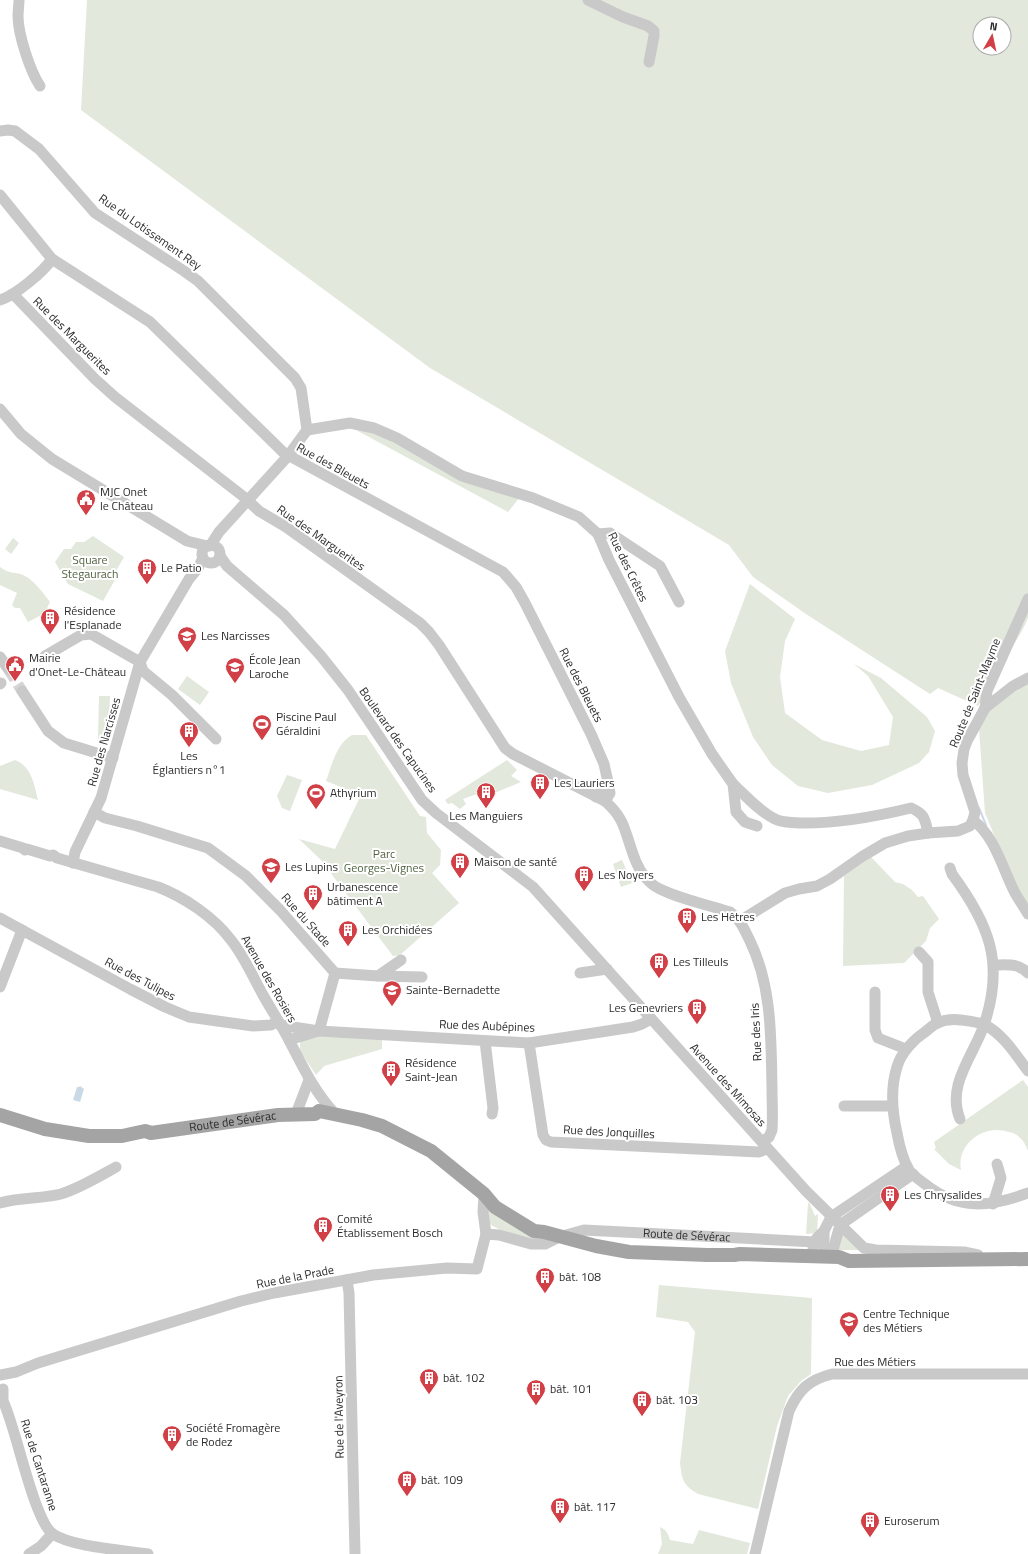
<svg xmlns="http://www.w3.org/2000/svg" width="1028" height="1554" font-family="'Titillium Web',sans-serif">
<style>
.green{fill:#e2e8db;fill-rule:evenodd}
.water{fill:#c9dae6}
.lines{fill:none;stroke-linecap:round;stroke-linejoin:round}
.stream{stroke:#c9dae6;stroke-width:2}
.minor-tunnel{stroke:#d5d5d5;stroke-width:11;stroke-dasharray:11 5.5;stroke-linecap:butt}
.minor{stroke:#c9c9c9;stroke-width:11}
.major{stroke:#a4a4a4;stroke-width:14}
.labels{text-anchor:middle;stroke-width:4;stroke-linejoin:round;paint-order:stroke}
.street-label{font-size:12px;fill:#2c2c2c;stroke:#fff}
.poi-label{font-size:12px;fill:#2c2c2c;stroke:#fff;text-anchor:start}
.park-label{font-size:12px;fill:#4e623f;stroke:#fff}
</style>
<rect width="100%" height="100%" fill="#fff"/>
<g class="green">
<path d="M87,0H1028V618L1023,629L978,706L938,688L930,694L806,614L753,577L729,545L430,368L81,110ZM980,24H1004V48H980Z"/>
<path d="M356,430L372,431L520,497L508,512Z"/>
<path d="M93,536L124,557L113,576L116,578L103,601L68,584L55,562L64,549H71L76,542H84Z"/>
<path d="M13,538L19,543L11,554L5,549Z"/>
<path d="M0,567C11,575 13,571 23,575C33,579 44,594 50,602L47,608L51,610L28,622L20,608H15L12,605L17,593L0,585Z"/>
<path d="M750,584L795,619L785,641L780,677L785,713L822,740L861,751L889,745L893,717L868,676L854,664L881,678L927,717L935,731L929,752L919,763L872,785L828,793L798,786L772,765L753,737L731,683L725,651Z"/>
<path d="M187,676L209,692L200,705L178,689Z"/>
<path d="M1028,678V906L1016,888L985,813L978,715Z"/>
<path d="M99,696H110L108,740L98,739Z"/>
<path d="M352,735H366L420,816L426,817L427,833L441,850L440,865L432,873L459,903L400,955L393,956L321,860L299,839L335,849L361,795L326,781C332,765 336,744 352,735Z"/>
<path d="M15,760C32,767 34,784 38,800L0,789V766Z"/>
<path d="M507,760L517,770L511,776L521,782L492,794L488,790L463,799L466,804L460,809L452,803L448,804L445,800Z"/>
<path d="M287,775L302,780L290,811L282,808L277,796Z"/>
<path d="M871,857L895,882L903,884L912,890L918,897L923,896L939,919L930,928L926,941L904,963L843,966L844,876Z"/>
<path d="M622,860L632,883L621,887L613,864Z"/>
<path d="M319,1034L382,1038V1049L324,1066L316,1075L300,1051V1043L305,1038Z"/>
<path d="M1023,1080L1028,1087V1151C1026,1146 1024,1141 1020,1138C1017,1134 1013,1133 1009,1132C984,1123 956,1144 961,1170L949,1164L934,1149L936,1148L934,1142Z"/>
<path d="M809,1202L815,1216L818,1214L817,1233L806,1234L808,1204Z"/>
<path d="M485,1205L540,1237L539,1239C524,1241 499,1231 487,1222Z"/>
<path d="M842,1231L860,1250H838Z"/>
<path d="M659,1285L812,1298L811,1374L801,1381L788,1396L777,1426L758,1509L698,1494C683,1485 682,1480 680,1463L695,1332L688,1322L656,1317Z"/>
<path d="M660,1527C667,1530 668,1534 670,1540L693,1544L699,1530L750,1543L747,1554H658L662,1544Z"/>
</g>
<path class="water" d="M80,1086L84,1089L80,1102L73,1100L77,1087H79Z"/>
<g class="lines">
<path class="stream" d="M979,808L986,825"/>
<path class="minor-tunnel" d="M9,670L22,691"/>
<g class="minor">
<path d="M19,0C19,5 18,11 18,16C18,34 30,71 40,86"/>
<path d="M588,0L623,17L648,26L654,31V36L649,62"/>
<path d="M0,131L8,130L15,131L39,149L95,213L184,271L198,281L295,378L301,388L307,430"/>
<path d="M0,195L52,259L150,322L284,453L503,572L516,587L525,603L591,734L604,764L608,782"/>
<path d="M13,294L95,379L115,397L244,497L259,511L286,527L420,623L429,632L439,645L505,748L513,754L605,801C624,818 624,828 632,851C636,864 642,876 652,884C664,895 712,906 730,912C741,920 744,929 750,941C772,986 771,1038 772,1088C772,1102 773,1116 772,1130L769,1137L765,1140L764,1150L759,1152L551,1142L546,1140L543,1135L529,1043"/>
<path d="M0,300C16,295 43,272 52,259"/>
<path d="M0,409L21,434L52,459L187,541L207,546"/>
<path d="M307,430L350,423L374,428L397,438L462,476L533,498L579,517L598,534L609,560L679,697L712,754L733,784L736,812L745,822L757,826"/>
<path d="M598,534L610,533L660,566L679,602"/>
<circle cx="211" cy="554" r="9"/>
<path d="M210,546L219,532L288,456L307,430"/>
<path d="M220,556L227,566L284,615L321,656L348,690L422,800L436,813L533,887L806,1191L864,1248L876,1250L964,1252L978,1255"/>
<path d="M45,656L81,635L91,634L140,662L143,671L172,695L216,739"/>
<path d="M0,657L9,670"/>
<path d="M0,684L1,683"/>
<path d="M22,691L48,731L64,743L113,758"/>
<path d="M985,708L1013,686L1028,678"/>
<path d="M733,784C746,796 759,811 775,819C782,823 791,822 799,823C837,824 874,817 911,808C925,814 925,819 928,833"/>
<path d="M596,797L608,782L610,793L605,801"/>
<path d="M94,812L105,818L137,826L208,848L246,876L280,910L335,973"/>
<path d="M973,820C996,838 1002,868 1015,893C1019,900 1024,907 1028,914"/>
<path d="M0,841L23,848L25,850L27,849L50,856L53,855L57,858L158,887C184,897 214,917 231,940C244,956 253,977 263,995C272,1011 282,1026 290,1042C304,1069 314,1091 335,1114"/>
<path d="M73,863L75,852L101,798L140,662L189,579L198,568L203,558"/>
<path d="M950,868L952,874C989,924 1005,963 984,1025C974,1055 946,1085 960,1119"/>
<path d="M0,918L130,989L165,1007L189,1017L253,1026L271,1025L278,1021"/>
<path d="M740,921L785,893L799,889L817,886L830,879L863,856L885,843L908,836L928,833L958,831L970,826L973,820L975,812L963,775L962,763L964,749L967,741L985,708L987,691L1028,599"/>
<path d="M919,952L928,962V992L938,1023"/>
<path d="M994,965C1008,965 1018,963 1028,973"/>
<path d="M335,973L378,976L422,977"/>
<path d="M580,973L607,969"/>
<path d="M378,976L401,960"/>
<path d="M0,987L22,930"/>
<path d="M875,992V1030L878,1038L906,1049"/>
<path d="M280,1025L319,1031L529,1043L633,1027L642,1024L651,1019"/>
<path d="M319,1031L335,973"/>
<path d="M289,1040L315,1032"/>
<path d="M485,1041L493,1108L492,1114"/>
<path d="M1028,1071C1016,1055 1003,1034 985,1025C978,1022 969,1021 961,1020C953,1019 944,1020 937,1023C933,1025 929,1029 925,1032C913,1040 901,1053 897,1067C890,1089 892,1111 897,1133C899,1144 903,1160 909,1170C913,1176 920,1180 925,1184C959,1211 990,1207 1028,1193"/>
<path d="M844,1106H892"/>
<path d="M296,1114L309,1080"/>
<path d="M484,1194L483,1212L486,1234"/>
<path d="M0,1203C20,1197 41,1199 61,1194C80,1188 98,1177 116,1167"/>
<path d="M993,1204L1001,1178L997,1164"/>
<path d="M840,1225L913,1174"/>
<path d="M824,1231V1257"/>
<path d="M813,1248L817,1238L824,1231L831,1217L907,1166"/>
<path d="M831,1257L840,1225"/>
<path d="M347,1280L349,1293L355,1554"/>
<path id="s1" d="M0,1375L16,1372L38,1363L241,1301L274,1293L373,1275L447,1268L477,1269L486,1234L499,1235L531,1244H545L559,1237L584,1230L815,1242"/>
<path d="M3,1389V1401C16,1427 34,1522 53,1534C72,1547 124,1550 148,1554"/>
<path d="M29,1554L41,1546L52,1534"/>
<path d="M755,1554L789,1411C799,1389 809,1380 832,1374H1028"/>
</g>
<path class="major" id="s2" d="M0,1115L45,1129L89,1136H122L145,1131L151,1133L278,1115L315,1114L319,1111L362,1120L382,1126L431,1151L484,1194L495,1207L534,1231L544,1232L596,1246L629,1252L707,1255H734L740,1254L839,1257L849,1261L1028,1259"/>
</g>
<defs>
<symbol id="civic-pin" viewBox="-11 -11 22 30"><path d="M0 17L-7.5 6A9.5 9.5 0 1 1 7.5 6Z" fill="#d14046" stroke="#fff"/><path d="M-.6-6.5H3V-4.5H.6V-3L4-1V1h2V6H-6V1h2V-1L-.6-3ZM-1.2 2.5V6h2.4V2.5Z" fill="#fff"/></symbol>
<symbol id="building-pin" viewBox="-11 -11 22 30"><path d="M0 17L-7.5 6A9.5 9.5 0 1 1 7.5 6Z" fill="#d14046" stroke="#fff"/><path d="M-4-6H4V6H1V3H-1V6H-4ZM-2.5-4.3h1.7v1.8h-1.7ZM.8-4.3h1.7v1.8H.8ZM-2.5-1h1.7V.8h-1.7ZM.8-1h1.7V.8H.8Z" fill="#fff"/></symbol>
<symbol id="school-pin" viewBox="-11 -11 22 30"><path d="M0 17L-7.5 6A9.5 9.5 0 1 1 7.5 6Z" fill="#d14046" stroke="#fff"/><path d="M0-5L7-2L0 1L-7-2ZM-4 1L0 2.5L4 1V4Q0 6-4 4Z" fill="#fff"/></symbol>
<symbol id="stadium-pin" viewBox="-11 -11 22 30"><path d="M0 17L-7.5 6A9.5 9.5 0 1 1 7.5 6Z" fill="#d14046" stroke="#fff"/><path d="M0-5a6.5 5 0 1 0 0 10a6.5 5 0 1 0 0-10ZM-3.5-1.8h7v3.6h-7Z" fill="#fff"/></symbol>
</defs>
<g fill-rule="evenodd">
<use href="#civic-pin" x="75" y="488" width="22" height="30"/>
<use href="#building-pin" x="136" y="557" width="22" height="30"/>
<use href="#building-pin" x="39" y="607" width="22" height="30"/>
<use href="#school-pin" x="176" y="625" width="22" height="30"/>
<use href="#civic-pin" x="4" y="654" width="22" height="30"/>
<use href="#school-pin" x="224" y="656" width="22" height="30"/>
<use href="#stadium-pin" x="251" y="713" width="22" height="30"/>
<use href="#building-pin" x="178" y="720" width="22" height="30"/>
<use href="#building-pin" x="529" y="772" width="22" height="30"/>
<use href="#building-pin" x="475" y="781" width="22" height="30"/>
<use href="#stadium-pin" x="305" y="782" width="22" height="30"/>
<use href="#building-pin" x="449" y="851" width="22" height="30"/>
<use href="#school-pin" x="260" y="856" width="22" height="30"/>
<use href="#building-pin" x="573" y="864" width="22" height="30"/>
<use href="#building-pin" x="302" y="883" width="22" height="30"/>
<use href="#building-pin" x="676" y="906" width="22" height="30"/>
<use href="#building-pin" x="337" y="919" width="22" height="30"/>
<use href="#building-pin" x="648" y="951" width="22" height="30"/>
<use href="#school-pin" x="381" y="979" width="22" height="30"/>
<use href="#building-pin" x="686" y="997" width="22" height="30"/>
<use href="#building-pin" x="380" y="1059" width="22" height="30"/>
<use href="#building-pin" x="879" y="1184" width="22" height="30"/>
<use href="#building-pin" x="312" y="1215" width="22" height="30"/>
<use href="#building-pin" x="534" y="1266" width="22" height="30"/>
<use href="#school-pin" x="838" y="1310" width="22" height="30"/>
<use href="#building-pin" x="418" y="1367" width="22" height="30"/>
<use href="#building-pin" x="525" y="1378" width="22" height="30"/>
<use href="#building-pin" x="631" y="1389" width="22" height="30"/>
<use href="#building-pin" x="161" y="1424" width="22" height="30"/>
<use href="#building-pin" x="396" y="1469" width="22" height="30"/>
<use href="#building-pin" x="549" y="1496" width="22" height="30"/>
<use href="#building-pin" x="859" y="1510" width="22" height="30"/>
</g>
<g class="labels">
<g class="street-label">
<text transform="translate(150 232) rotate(35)" y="4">Rue du Lotissement Rey</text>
<text transform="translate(72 336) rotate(45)" y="4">Rue des Marguerites</text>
<text transform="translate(333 466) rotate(29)" y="4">Rue des Bleuets</text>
<text transform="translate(321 538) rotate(35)" y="4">Rue des Marguerites</text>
<text transform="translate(628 567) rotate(64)" y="4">Rue des Crêtes</text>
<text transform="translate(581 685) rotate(63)" y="4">Rue des Bleuets</text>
<text transform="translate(975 693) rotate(-68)" y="4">Route de Saint-Mayme</text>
<text transform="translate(398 740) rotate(55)" y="4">Boulevard des Capucines</text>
<text transform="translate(104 742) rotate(-74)" y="4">Rue des Narcisses</text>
<text transform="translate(306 920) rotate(48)" y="4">Rue du Stade</text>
<text transform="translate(140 979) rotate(28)" y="4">Rue des Tulipes</text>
<text transform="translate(269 979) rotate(60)" y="4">Avenue des Rosiers</text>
<text transform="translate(487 1026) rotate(2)" y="4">Rue des Aubépines</text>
<text transform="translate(756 1032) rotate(-93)" y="4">Rue des Iris</text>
<text transform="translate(728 1085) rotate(48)" y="4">Avenue des Mimosas</text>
<text dy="4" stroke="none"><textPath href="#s2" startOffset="237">Route de Sévérac</textPath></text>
<text transform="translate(609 1132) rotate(3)" y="4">Rue des Jonquilles</text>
<text dy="4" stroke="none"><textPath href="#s1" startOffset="732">Route de Sévérac</textPath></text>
<text transform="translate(295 1277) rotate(-11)" y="4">Rue de la Prade</text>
<text x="875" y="1366">Rue des Métiers</text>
<text transform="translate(339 1417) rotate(-91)" y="4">Rue de l'Aveyron</text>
<text transform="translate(39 1465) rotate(72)" y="4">Rue de Cantaranne</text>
</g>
<g class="poi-label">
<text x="100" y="496">MJC Onet<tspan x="100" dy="14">le Château</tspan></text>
<text x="161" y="572">Le Patio</text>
<text x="64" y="615">Résidence<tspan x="64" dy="14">l'Esplanade</tspan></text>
<text x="201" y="640">Les Narcisses</text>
<text x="29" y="662">Mairie<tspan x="29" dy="14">d'Onet-Le-Château</tspan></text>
<text x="249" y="664">École Jean<tspan x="249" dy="14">Laroche</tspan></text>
<text x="276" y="721">Piscine Paul<tspan x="276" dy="14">Géraldini</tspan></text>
<text x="189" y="760" text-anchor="middle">Les<tspan x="189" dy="14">Églantiers n°1</tspan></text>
<text x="554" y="787">Les Lauriers</text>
<text x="330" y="797">Athyrium</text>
<text x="486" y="820" text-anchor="middle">Les Manguiers</text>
<text x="474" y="866">Maison de santé</text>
<text x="285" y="871">Les Lupins</text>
<text x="598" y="879">Les Noyers</text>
<text x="327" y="891">Urbanescence<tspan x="327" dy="14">bâtiment A</tspan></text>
<text x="701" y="921">Les Hêtres</text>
<text x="362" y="934">Les Orchidées</text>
<text x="673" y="966">Les Tilleuls</text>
<text x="406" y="994">Sainte-Bernadette</text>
<text x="683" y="1012" text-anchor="end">Les Genevriers</text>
<text x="405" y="1067">Résidence<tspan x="405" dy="14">Saint-Jean</tspan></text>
<text x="904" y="1199">Les Chrysalides</text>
<text x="337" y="1223">Comité<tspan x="337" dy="14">Établissement Bosch</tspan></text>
<text x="559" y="1281">bât. 108</text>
<text x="863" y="1318">Centre Technique<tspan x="863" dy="14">des Métiers</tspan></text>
<text x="443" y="1382">bât. 102</text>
<text x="550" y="1393">bât. 101</text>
<text x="656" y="1404">bât. 103</text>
<text x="186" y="1432">Société Fromagère<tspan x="186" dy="14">de Rodez</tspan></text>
<text x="421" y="1484">bât. 109</text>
<text x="574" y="1511">bât. 117</text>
<text x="884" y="1525">Euroserum</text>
</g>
<g class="park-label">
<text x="90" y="564">Square<tspan x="90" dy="14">Stegaurach</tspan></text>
<text x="384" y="858">Parc<tspan x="384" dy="14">Georges-Vignes</tspan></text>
</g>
</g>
<g transform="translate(992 36) rotate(9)"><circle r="19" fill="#ffffff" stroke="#ababab"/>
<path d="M0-3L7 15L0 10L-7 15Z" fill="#d14046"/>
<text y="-6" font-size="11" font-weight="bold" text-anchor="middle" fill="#2c2c2c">N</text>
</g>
</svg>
